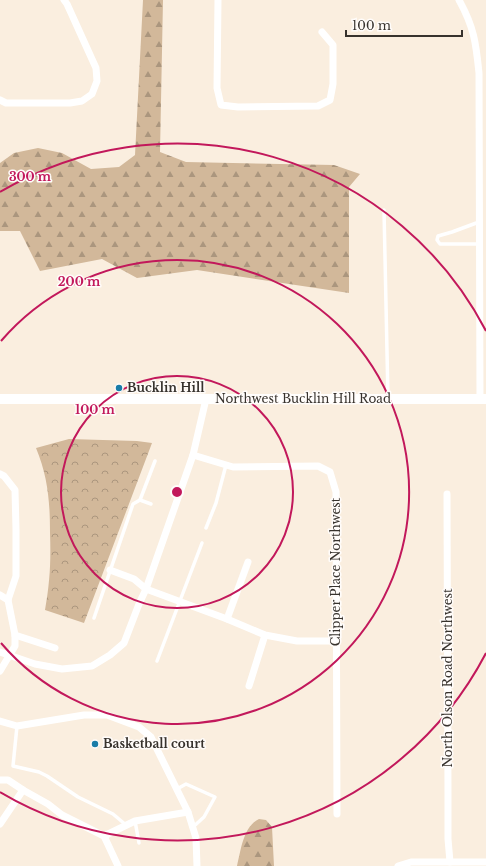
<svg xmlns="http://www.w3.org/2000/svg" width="486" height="866" font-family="'Libre Baskerville',serif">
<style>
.forest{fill:url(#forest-firs)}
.park{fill:url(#park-crowns)}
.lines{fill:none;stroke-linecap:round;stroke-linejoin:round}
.lane{stroke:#fff;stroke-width:3.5}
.street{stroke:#fff;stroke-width:7}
.secondary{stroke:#fff;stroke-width:10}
.ring{fill:none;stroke:#c2185b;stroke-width:2}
.poi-dot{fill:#197ca8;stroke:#fffcfa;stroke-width:1.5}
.labels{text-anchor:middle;stroke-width:3;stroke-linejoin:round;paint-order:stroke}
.poi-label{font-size:12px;font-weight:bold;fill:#37322d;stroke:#fffcfa;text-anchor:start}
.street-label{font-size:12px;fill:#37322d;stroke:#fffcfa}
.centre{fill:#c2185b;stroke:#fffcfa;stroke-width:2}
.ring-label{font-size:12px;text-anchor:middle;font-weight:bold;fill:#c2185b;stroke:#fffcfa;stroke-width:3;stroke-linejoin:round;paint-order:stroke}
</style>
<defs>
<pattern id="forest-firs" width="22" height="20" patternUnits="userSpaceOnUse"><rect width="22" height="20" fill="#d2b89a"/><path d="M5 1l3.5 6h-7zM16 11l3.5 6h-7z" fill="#ab967e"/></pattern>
<pattern id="park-crowns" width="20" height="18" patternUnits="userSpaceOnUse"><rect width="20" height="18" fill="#d2b89a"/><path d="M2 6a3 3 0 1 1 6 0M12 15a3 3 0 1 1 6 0" fill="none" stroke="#ab967e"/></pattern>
</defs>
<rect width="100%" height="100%" fill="#faeedf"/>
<g class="forest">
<path d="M143,0H163L160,152L186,162L334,165L360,174L349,187V293L197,270L137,278L102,259L40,271L20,231H0V163L14,153L38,148L62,153L91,169L119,167L135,155Z"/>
<path d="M259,819L266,820L272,827L274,866H237C241,850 243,827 259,819Z"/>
</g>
<path class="park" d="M69,439L137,441L152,443L84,623L45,610C50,582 51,561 50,533C50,502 48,477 36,448Z"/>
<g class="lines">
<g class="lane">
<path d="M384,210L388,399"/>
<path d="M479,222L452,232L438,236L437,240L440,244H479"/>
<path d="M140,500L151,504"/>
<path d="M206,528L216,503L226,465"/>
<path d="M94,618L133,504L140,500L155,461"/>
<path d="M157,661L202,543"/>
<path d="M17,726L13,766L39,772L47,776L78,797L113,814L126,825"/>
<path d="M177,789L186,784L215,797L204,817L193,827"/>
<path d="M135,821L139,843"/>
</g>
<g class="street">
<path d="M218,0L217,88L221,105L238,107L318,106L330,100L333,84V45L322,32"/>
<path d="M459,0C474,27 476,43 479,73L480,399"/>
<path d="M0,100L6,103H70L82,101L92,94L97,81L96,68L67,4L64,0"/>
<path d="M193,455L233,467L318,466L330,472L336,492L337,814"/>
<path d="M0,474L4,476L15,490L16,529V576L8,600L15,635V646L0,671"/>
<path d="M447,494L448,795V839L450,862"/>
<path d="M110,570L134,579L146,589L227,619L265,635L297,641H337"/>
<path d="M0,595L8,600"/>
<path d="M227,619L248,562"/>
<path d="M15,635L55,648"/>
<path d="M0,652L35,664L62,669L92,666L110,655L124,643L139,604L146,589L193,455L206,399"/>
<path d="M249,686L265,635"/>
<path d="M0,721L17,726L84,715H107L139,727L151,737L188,812L196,838L197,866"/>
<path d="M0,780H8L23,790L48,804L62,815L104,836L118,866"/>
<path d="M0,824L23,790"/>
<path d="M104,836L135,821L188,812"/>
<path d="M398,866L411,862H486"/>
</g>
<path class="secondary" d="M0,399H486"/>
</g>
<g class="ring">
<circle cx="177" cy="492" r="116"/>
<path d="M1 341A232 232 0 1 1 1 643"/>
<path d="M486 653A348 348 0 0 1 0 792M0 192A348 348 0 0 1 486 331"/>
</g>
<g class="poi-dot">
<circle cx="119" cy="388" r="4"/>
<circle cx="95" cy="744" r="4"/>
</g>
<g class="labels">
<g class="poi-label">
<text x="127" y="392">Bucklin Hill</text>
<text x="103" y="748">Basketball court</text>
</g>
<g class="street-label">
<text x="303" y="403">Northwest Bucklin Hill Road</text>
<text transform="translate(336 572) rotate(-90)" y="4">Clipper Place Northwest</text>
<text transform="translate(448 678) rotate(-90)" y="4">North Olson Road Northwest</text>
</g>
</g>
<circle cx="177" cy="492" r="6" class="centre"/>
<g class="ring-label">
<text x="30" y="181">300 m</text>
<text x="79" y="286">200 m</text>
<text x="95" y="414">100 m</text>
</g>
<path d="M346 30v6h116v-6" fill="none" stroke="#37322d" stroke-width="2"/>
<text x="352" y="30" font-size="12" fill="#37322d" stroke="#fffcfa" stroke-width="3" paint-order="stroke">100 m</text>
</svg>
